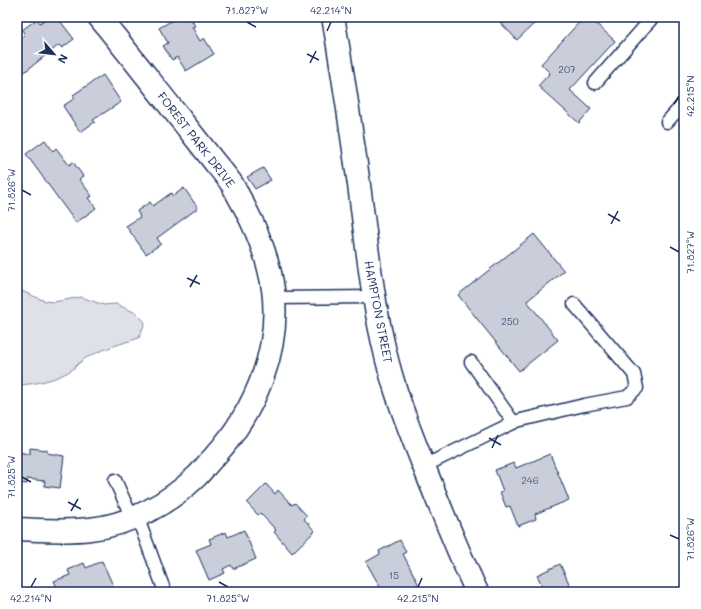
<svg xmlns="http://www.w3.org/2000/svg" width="701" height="609" font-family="Mali,sans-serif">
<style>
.green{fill:#dee1e7;stroke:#7c88a2}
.building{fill:#caceda;stroke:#1b2f5e}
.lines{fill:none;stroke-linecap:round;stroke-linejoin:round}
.lane-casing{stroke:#1b2f5e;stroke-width:15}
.street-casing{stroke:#1b2f5e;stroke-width:25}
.lane{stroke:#fff;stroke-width:12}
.street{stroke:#fff;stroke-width:22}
.ticks{fill:none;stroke:#1b2f5e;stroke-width:1.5}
.labels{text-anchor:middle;stroke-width:4;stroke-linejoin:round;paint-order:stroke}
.number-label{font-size:10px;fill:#47577d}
.street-label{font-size:12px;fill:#1b2f5e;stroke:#fff}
.neatline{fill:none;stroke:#1b2f5e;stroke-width:1.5}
.ticks-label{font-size:10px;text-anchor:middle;fill:#1b2f5e}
</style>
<rect width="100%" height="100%" fill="#fff"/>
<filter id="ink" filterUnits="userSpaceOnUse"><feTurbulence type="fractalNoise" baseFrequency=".025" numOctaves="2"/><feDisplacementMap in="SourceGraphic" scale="8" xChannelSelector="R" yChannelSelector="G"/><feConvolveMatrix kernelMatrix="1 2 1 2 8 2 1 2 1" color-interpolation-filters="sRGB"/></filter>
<g filter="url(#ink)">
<path class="green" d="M17,289L45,301L54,302L81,297L104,305L116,304L136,313L145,322L139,338C123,343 105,348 90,356C82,359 77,366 70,371C55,380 36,384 19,385L17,383Z"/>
<g class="building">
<path d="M48,17H57L74,39L62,48L59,45L18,77L17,76V41L25,35L22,30L37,19L40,23Z"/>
<path d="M178,17H190L195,26L192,27L200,41L204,38L214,54L186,71L177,57L172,60L163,46L168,43L159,28Z"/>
<path d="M495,17H541L517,40Z"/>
<path d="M584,17H589L615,41L570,90L591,109L579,123L538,86L550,73L541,64Z"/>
<path d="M103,75L121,102L93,120L95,122L80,132L63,106L75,98L73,95Z"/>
<path d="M45,140L53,151L56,148L69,165L73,162L83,176L79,179L92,196L88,198L96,208L76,223L26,154Z"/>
<path d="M263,168L271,180L255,189L247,177Z"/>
<path d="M184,188L198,208L157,238L161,244L146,254L126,226L140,217L137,211L150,202L153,206L171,193L173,196Z"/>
<path d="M534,234L564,271L527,301L558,340L519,371L458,295Z"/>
<path d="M30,448L47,450V453L64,456L60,488L44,486L45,481L27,479V484L17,483V452L30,454Z"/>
<path d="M550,454L569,500L535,514L536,519L518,526L510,506L506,507L500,492L503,491L495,470L514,463L516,468Z"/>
<path d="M266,484L275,494L278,490L292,505L295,503L307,516L304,519L315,531L292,553L274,532L276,530L260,513L258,515L247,503Z"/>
<path d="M244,530L256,559L233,569L231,565L223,569L225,573L209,580L196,550L211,544L209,539L226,532L228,537Z"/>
<path d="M400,540L406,552L403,554L421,589L415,592H383L366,562L380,554L379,551Z"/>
<path d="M102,561L115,590L109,592H59L54,581L70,575L68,570L84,563L86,568Z"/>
<path d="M560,564L573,592H545L537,575Z"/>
</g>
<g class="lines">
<defs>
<g id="lane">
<path d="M595,83L653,17"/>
<path d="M667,122L684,103"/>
<path d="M275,298L374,297"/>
<path d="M471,362L514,423"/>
<path d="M424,466L517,421L584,405L627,397L637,388L634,374L574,304"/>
<path d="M115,480L132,518"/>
<path d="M137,516L165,592"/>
</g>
<g id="street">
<path d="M333,17C343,72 351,129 359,185C366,237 371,291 383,343C392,385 407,424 423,464C440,507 457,550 477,592"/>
<path d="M17,529C41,530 66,532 90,529C130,525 169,503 197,476C203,470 208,463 214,457C236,433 252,406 263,376C285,314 274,263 244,206C240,199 236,191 232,184C227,177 221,170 216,164C204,149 193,135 182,121C154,86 127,51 99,17"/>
</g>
</defs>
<use href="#lane" class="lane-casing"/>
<use href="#street" class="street-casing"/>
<use href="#lane" class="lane"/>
<use href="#street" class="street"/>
</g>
</g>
<path class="ticks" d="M247,22L256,27M327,31L331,22M307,54L319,60M310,63L316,51M674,104L679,96M22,190L31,195M608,214L620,221M611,224L618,211M670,247L679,252M187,278L200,284M190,287L197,275M489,438L501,445M492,448L498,435M22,477L31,482M68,502L81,509M71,511L78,499M670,535L679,539M219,582L228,587M31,587L36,578M418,587L422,578"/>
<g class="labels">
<g class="number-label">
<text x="567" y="73">207</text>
<text x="510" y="325">250</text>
<text x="530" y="484">246</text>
<text x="394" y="579">15</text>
</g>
<g class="street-label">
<text transform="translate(196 140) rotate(52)" y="4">FOREST PARK DRIVE</text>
<text transform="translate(378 312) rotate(79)" y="4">HAMPTON STREET</text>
</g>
</g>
<rect width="701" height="609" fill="none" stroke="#fff" stroke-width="44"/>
<g transform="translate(54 54) rotate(118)" stroke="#ffffff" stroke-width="3" paint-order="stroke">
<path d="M0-3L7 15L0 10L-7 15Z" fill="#1b2f5e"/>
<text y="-6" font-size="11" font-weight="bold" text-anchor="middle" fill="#1b2f5e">N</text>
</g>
<rect x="22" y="22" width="657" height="565" class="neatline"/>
<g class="ticks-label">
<text x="247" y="14">71.827°W</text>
<text x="331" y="14">42.214°N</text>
<text transform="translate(690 96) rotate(-90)" y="4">42.215°N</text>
<text transform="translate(11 190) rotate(-90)" y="4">71.826°W</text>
<text transform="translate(690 252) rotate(-90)" y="4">71.827°W</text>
<text transform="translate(11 477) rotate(-90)" y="4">71.825°W</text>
<text transform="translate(690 539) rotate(-90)" y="4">71.826°W</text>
<text x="31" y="602">42.214°N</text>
<text x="228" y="602">71.825°W</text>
<text x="418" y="602">42.215°N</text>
</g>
</svg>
